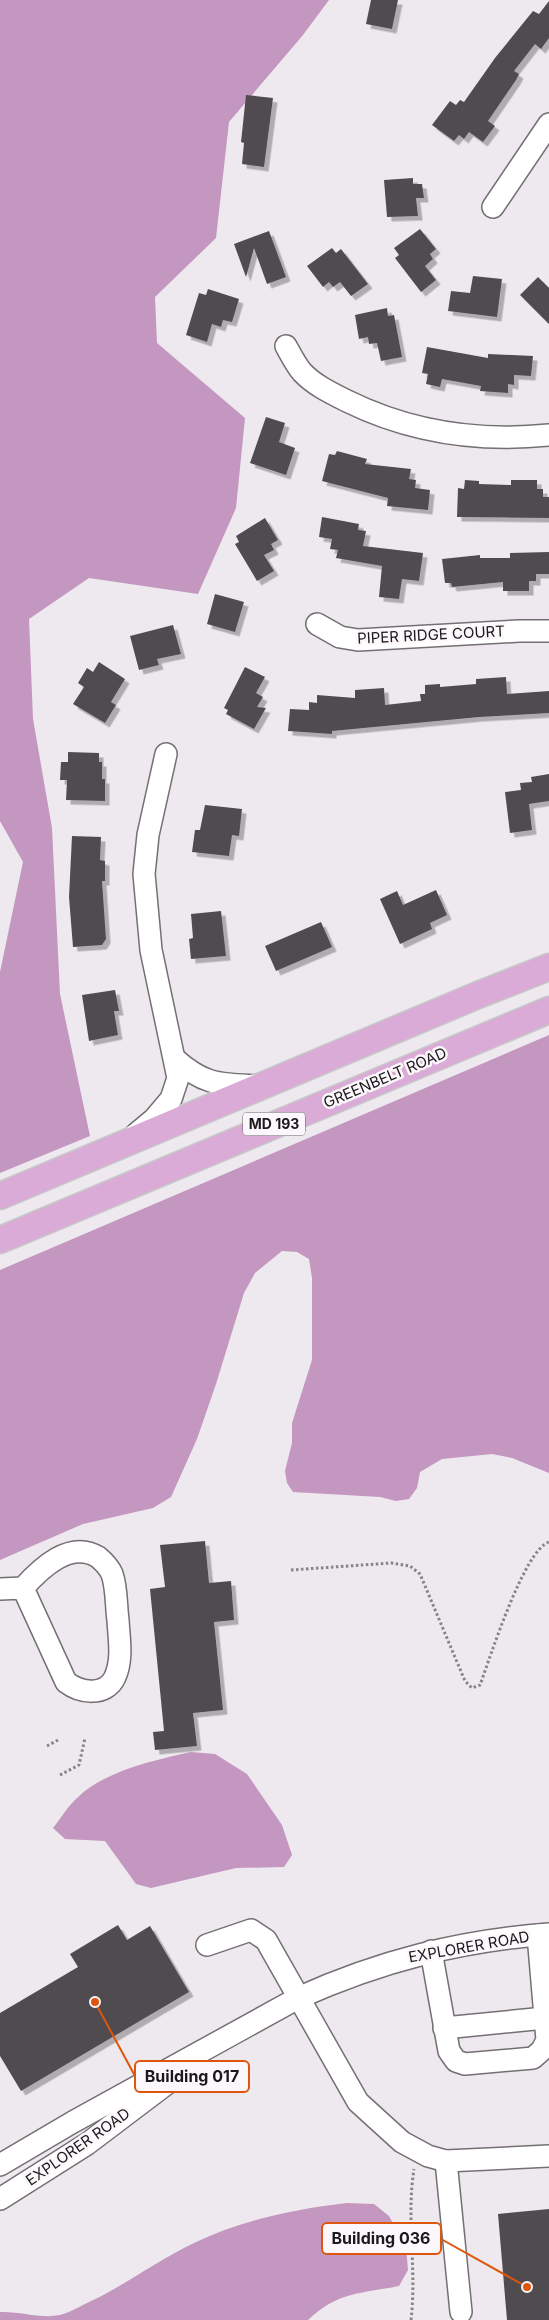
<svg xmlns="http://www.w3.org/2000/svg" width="549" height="2320" font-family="Inter,sans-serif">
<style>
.forest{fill:#c397bf}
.building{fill:#504c50;filter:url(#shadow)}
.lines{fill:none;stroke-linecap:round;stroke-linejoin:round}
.minor-casing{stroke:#746f73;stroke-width:24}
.major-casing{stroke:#c8c8c8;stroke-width:29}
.path{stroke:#878487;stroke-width:3;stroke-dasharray:2.5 2.5;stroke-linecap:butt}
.minor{stroke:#fff;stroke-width:21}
.major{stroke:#d9abd6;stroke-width:26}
.labels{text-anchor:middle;stroke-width:5;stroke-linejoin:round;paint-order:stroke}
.shield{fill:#fcf7fb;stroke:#5e5c5e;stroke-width:1}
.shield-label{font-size:14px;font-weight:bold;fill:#1b191b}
.street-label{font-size:15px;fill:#1b191b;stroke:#fcf7fb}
.leader{fill:none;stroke:#de560d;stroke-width:2}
.callout-dot{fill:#de560d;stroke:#fcf7fb;stroke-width:2}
.callout{fill:#fcf7fb;stroke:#de560d;stroke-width:2}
.callout-label{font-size:16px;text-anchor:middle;font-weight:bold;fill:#1b191b}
</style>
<defs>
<filter id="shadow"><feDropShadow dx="4.5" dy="4.5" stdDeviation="0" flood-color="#0004"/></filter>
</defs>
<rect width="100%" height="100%" fill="#eee9ee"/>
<g class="forest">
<path d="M0,0H329L303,35L229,122L216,238L155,297L157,343L245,418L236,508L198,594L89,578L29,619L33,719L52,828L60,994L90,1136L0,1173V972L23,862L0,821Z"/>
<path d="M549,1035V1473L512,1458L492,1454L442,1459L420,1472L417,1488L409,1499L396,1501L380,1497L293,1492L287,1483L285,1471L292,1443V1423L312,1360V1278L309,1259L297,1252L282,1251L255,1273L244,1293L216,1384L197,1439L171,1497L153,1508L83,1524L0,1560V1270Z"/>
<path d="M191,1752L215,1754L247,1774L282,1825L292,1855L284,1867L236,1868L151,1888L136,1884L105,1841L65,1839L53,1828C61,1818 68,1806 77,1798C104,1771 155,1760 191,1752Z"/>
<path d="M347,2203L374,2204L389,2216L406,2247L408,2270L399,2286C360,2294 339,2291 308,2320H0V2312C20,2311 40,2319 60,2315C68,2313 77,2308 85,2304C123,2287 156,2261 194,2243C242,2220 295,2209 347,2203Z"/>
</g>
<g class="building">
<path d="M371,0H398L392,29L366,24Z"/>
<path d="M549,1V38L541,49L535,44L514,71L519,74L516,80L488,121L495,126L483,142L469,132L464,139L459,135L454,141L432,125L450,101L456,105L460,100L464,102L495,58L533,11L539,14Z"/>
<path d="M246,95L273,98L264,167L242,164L244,143L241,142Z"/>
<path d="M413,178V184H422L424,198H416L418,216L387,217L384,180Z"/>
<path d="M420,229L436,249L430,254L433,259L425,266L436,280L421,292L395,258L399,255L394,248Z"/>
<path d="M269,231L286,277L267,284L254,248L246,277L234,244Z"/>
<path d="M332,248L336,253L341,249L368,284L351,296L340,282L333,287L329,282L323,287L307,266Z"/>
<path d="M473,276L502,279L497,317L448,311L451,291L470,293Z"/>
<path d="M538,277L549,288V324L520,295Z"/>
<path d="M208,289L239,299L232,322L223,320L221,327L212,324L207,342L186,335L199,293L206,295Z"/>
<path d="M387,308L388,316L394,315L402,357L381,361L377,343L369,344L368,337L359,339L355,315Z"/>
<path d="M427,347L488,358V354L533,356L531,376L514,375V385L508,384V393L480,391L481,386L442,379L440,387L426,384L428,374L422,373Z"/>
<path d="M266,417L285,423L279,442L295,448L286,475L250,463Z"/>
<path d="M337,451L367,459L365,464L411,469L409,479L416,480L415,488L430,490L428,510L387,506L388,498L322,481L329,454L335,455Z"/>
<path d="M465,480L479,481V484L511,485V480H537V489H543V497H549V518L457,517L458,488L464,489Z"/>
<path d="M322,517L359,524L358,530L366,531L363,546L423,553L419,581L402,579L399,599L379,597L382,566L336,558L338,550L330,549L332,539L319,537Z"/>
<path d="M265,518L278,540L271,544L274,550L264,555L274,571L257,581L235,544L239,542L236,536Z"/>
<path d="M549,552V574H536V581H529V591H503V582L452,587L451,583H445L442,559L480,555V558H510V553Z"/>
<path d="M215,594L244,602L235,632L207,624Z"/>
<path d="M173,625L181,654L157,659L159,665L139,670L130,636Z"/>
<path d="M99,662L125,679L111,702L116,705L105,723L73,704L84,687L78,683L87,668L93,672Z"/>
<path d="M245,667L265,677L256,693L263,697L257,707L266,708L254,729L226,714L228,710L224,708Z"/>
<path d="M506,677L507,694L549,691V713L479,717L332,731V734L288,731L290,709L309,710V702L317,703V695L355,698V690L384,688L385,705L421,701L420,694H425V685L440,684V687L476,684V679Z"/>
<path d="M68,752L99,753V762H102V779H105V801L66,800L67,780H60L61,762H68Z"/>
<path d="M549,774V801L529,804L532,830L510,833L505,792L521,790L520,783L532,782L531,777Z"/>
<path d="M205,805L242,809L239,836L232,835L229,856L192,852L195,830H200Z"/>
<path d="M72,836L101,837L100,860L105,861V881H102L106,939L102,945L73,947L69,897Z"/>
<path d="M436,890L447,915L430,923L432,929L400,944L380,899L397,891L403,905Z"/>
<path d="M221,911L226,956L191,959L189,939L193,938L191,914Z"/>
<path d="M321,922L332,947L276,971L265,946Z"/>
<path d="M115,990L119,1011H114L118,1035L89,1041L82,995Z"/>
<path d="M205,1541L209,1583L231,1581L234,1620L214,1622L223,1710L193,1713L197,1746L155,1750L153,1732L164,1731L150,1589L165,1587L160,1545Z"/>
<path d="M118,1925L127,1940L150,1926L189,1992L21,2091L0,2056V2013L78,1967L70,1954Z"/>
<path d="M549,2209V2320H507L498,2214Z"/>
</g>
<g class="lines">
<defs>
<g id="minor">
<path d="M493,207L549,124"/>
<path d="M286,346C291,355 296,365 302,372C314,385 331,393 347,401C410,432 480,442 549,435"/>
<path d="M317,624L340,637L358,640L519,631H549"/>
<path d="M175,1059C205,1086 221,1084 259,1086"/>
<path d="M136,1134L154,1119L171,1099L178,1078L151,950L144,874L148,835L166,754"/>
<path d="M0,1589L23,1588C41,1568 70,1540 98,1557C104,1562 109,1567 112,1574C117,1588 116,1606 118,1620C119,1639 123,1659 115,1677C106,1697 80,1693 66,1682L23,1588"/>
<path d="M207,1945L251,1930L266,1940L358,2102L402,2142L428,2156L446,2161L549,2156"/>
<path d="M431,1951L449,2051L456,2061L465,2064L533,2058L542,2050L547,2040L538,1935"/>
<path d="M444,2028L545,2018"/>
<path d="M446,2161L461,2312"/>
<path d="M0,2165L73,2122L298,1998C380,1961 459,1941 549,1934"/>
<path d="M0,2199L87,2144L169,2082"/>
</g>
<g id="major">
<path d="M0,1196L478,995L549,967"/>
<path d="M0,1240L549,1010"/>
</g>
</defs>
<use href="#minor" class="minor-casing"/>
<use href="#major" class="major-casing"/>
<g class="path">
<path d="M291,1570L391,1563L410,1566L420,1574L465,1681L472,1688L480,1685C490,1658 524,1550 549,1542"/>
<path d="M47,1746L58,1740"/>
<path d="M60,1775L79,1765L85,1738"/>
<path d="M411,2320C417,2269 406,2219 414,2169"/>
</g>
<use href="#minor" class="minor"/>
<use href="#major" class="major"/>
</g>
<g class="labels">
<rect class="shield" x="243" y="1112.5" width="62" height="23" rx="4"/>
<g class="shield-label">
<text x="274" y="1129">MD 193</text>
</g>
<g class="street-label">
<text transform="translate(431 635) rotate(-3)" y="5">PIPER RIDGE COURT</text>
<text transform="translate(385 1078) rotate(-23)" y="5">GREENBELT ROAD</text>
<text transform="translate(469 1947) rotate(-10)" y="5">EXPLORER ROAD</text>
<text transform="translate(78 2147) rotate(-35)" y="5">EXPLORER ROAD</text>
</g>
</g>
<path class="leader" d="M95 2002L135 2076M527 2287L441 2239"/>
<g class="callout-dot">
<circle cx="95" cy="2002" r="5"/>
<circle cx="527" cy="2287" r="5"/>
</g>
<g class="callout">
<rect x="135" y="2061" width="114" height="31" rx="5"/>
<rect x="322" y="2223" width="119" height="31" rx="5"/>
</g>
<g class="callout-label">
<text x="192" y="2082">Building 017</text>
<text x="381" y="2244">Building 036</text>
</g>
</svg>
